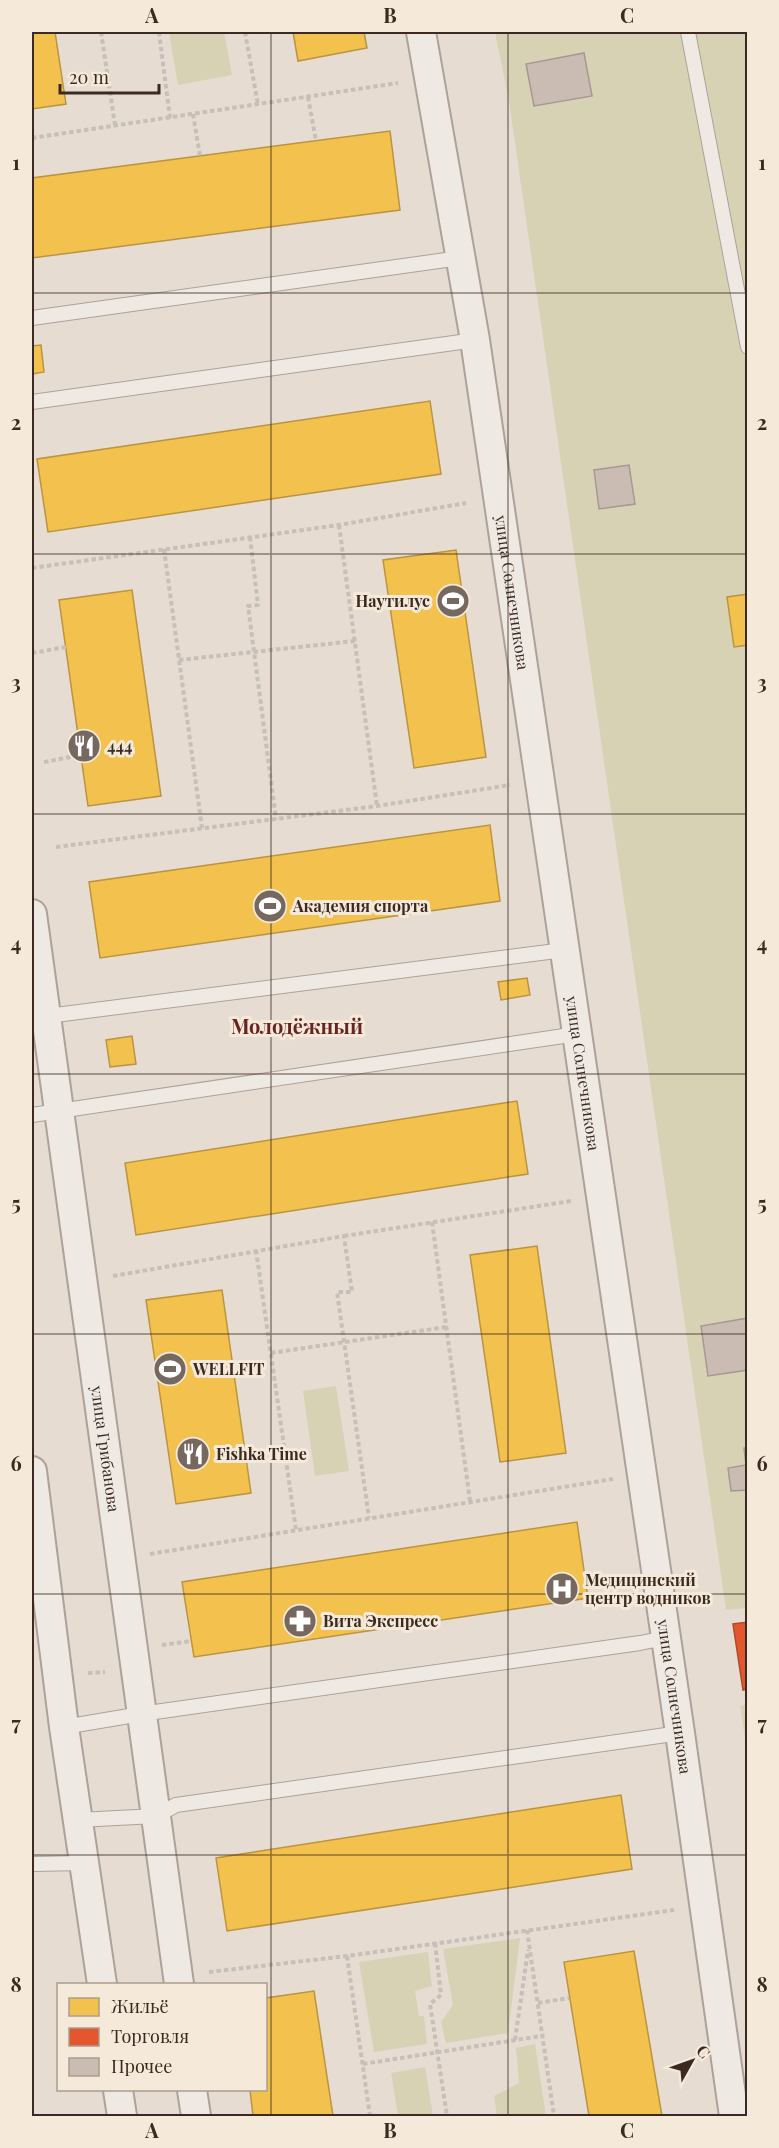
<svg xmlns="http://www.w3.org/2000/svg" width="779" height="2148" font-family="'Playfair Display',serif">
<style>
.green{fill:#d8d2b5}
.homes{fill:#f2c14e;stroke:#bb9440;stroke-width:1.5}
.shops{fill:#e4572e;stroke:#b14a2a;stroke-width:1.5}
.building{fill:#cabbb3;stroke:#a79891;stroke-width:1.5}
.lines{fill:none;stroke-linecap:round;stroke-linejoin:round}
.lane-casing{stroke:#aca29a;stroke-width:16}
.street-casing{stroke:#aca29a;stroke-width:32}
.path{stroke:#c7c0b9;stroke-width:4;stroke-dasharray:4.5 3;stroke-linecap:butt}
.lane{stroke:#eee9e3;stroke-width:14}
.street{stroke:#eee9e3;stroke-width:28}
.grid{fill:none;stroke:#3b2a21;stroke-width:1.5;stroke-opacity:0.55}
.labels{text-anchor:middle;stroke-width:6;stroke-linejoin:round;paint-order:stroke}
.street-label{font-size:16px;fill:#3b2a21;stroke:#f5e9d9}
.poi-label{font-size:16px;font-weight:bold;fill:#3b2a21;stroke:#f5e9d9;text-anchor:start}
.quarter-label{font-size:20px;font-weight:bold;fill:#672522;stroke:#f5e9d9}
.neatline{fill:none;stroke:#3b2a21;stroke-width:2}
.grid-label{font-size:20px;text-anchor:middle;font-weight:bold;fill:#3b2a21}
</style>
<rect width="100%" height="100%" fill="#e6dcd2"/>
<g class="green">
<path d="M169,32H224L232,75L178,85Z"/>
<path d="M495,32H747V1608L726,1610L509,101Z"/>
<path d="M336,1386L349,1471L315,1476L303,1391Z"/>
<path d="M747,1704H748L747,1751L740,1706Z"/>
<path d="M520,1938L508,2033L446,2043L441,2022L453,2005L443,1949Z"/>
<path d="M428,1952L432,1986L415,1991L419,2016H424L427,2044L374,2052L359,1962Z"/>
<path d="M535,2044L546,2116H497L494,2096L519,2083L516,2048Z"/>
<path d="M425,2067L433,2116H398L391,2073Z"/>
</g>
<g class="homes">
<path d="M32,32H55L66,104L32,109Z"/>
<path d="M293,32H364L367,48L298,61Z"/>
<path d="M390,131L400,210L32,258V178Z"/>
<path d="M41,345L44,372L32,374V346Z"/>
<path d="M430,401L441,474L48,532L37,459Z"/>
<path d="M456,550L486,757L414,768L383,560Z"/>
<path d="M132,590L161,796L88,806L59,600Z"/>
<path d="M748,594V645L734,647L727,597Z"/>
<path d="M490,825L500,901L100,958L89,882Z"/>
<path d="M527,978L530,995L501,1000L498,982Z"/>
<path d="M132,1036L136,1064L110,1067L106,1040Z"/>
<path d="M517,1101L528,1174L136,1235L125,1163Z"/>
<path d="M537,1246L566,1453L500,1462L470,1255Z"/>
<path d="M222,1290L251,1493L176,1504L146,1300Z"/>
<path d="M577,1522L588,1598L194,1657L182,1582Z"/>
<path d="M621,1795L632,1869L227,1931L216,1858Z"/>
<path d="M634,1951L662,2116H589L564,1962Z"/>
<path d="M314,1991L333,2116H253L250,2090H266V1998Z"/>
</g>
<path class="shops" d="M748,1622V1689L743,1690L733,1624Z"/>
<g class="building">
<path d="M584,53L592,96L534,106L526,64Z"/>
<path d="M629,465L635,504L599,509L594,470Z"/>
<path d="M748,1318V1370L708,1376L701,1326Z"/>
<path d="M748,1447V1490L731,1491L728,1468L746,1465L744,1448Z"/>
</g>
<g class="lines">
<defs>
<g id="lane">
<path d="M688,32L748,347"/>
<path d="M32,318L460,258"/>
<path d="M32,402L475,340"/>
<path d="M32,1018L564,950"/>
<path d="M32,1115L577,1034"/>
<path d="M64,1727L141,1714L640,1643L665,1638"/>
<path d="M78,1820L156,1816L176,1805L680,1733"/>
<path d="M32,1864L84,1863"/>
</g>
<g id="street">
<path id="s1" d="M421,32L475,340L680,1733L734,2116"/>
<path id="s2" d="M32,914L179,1984"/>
<path d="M32,1471L64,1727L102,1984"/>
<path d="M118,2090L122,2116"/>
<path d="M192,2090L196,2116"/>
</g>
</defs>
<use href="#lane" class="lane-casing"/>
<use href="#street" class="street-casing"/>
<g class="path">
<path d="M101,32L115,125"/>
<path d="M159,32L170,118"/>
<path d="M245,32L258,105"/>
<path d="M308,97L316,141"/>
<path d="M193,114L200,156"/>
<path d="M32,138L398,83"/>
<path d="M339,525L377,806"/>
<path d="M250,537L258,605L248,606L276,819"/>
<path d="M164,549L202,828"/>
<path d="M32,568L339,525L466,503"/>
<path d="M32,653L66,647"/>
<path d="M179,660L355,641"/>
<path d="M44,762L81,755"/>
<path d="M56,847L377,806L510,785"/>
<path d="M432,1222L470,1501"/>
<path d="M344,1236L571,1201"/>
<path d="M256,1250L296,1530"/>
<path d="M113,1276L344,1236L352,1292H337L369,1518"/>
<path d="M271,1353L446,1327"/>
<path d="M150,1554L613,1479"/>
<path d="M162,1645L191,1641"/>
<path d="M88,1673L105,1672"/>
<path d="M527,1930L554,2116"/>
<path d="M435,1943L441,1995L430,2004L447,2116"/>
<path d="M347,1956L370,2116"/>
<path d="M209,1972L347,1956L674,1910"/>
<path d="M538,2003L569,1998"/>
<path d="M515,2040L528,1950"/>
<path d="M363,2064L541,2036"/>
</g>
<use href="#lane" class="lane"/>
<use href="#street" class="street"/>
</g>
<path class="grid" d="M271,32V2116M508,32V2116M32,293H748M32,554H748M32,814H748M32,1074H748M32,1334H748M32,1594H748M32,1855H748"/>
<defs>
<symbol id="stadium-disc" viewBox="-11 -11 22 22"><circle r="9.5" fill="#77685f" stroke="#f5e9d9"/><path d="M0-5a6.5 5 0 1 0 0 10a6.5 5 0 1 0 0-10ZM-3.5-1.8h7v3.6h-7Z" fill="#fff"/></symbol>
<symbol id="restaurant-disc" viewBox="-11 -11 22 22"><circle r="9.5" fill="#77685f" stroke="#f5e9d9"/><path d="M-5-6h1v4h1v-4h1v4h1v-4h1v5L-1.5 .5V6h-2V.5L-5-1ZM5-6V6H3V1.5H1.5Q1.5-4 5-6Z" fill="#fff"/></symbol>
<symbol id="hospital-disc" viewBox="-11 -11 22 22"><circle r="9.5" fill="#77685f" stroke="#f5e9d9"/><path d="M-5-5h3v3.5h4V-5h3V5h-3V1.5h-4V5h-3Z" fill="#fff"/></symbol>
<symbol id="pharmacy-disc" viewBox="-11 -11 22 22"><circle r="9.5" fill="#77685f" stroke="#f5e9d9"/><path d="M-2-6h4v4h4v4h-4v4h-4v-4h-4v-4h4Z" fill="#fff"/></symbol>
</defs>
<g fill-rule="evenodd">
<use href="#stadium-disc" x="434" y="582" width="38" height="38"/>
<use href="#restaurant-disc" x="65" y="727" width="38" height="38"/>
<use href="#stadium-disc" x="251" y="887" width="38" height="38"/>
<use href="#stadium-disc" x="151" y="1350" width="38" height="38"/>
<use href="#restaurant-disc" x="174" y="1435" width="38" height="38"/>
<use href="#hospital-disc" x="543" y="1570" width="38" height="38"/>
<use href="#pharmacy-disc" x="281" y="1602" width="38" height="38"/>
</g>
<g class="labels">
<g class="street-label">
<text dy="6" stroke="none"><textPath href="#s1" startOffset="568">улица Солнечникова</textPath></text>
<text dy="6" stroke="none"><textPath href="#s1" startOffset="1054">улица Солнечникова</textPath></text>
<text dy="6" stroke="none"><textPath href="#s2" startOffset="540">улица Грибанова</textPath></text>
<text dy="6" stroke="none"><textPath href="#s1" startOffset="1684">улица Солнечникова</textPath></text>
</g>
<g class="poi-label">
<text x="430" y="607" text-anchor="end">Наутилус</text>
<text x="107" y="752">444</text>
<text x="293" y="912">Академия спорта</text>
<text x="193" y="1375">WELLFIT</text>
<text x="216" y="1460">Fishka Time</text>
<text x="585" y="1586">Медицинский<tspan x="585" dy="18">центр водников</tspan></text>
<text x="323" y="1627">Вита Экспресс</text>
</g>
<g class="quarter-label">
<text x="297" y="1034">Молодёжный</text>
</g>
</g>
<rect width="779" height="2148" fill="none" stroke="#f5e9d9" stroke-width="66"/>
<rect x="57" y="1983" width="210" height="108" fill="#f5e9d9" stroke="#ab9d8f" stroke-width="1.5"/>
<rect x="69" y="1998" width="30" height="18" fill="#f2c14e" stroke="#ab9d8f" stroke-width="1.5"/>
<text x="111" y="2013" font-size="18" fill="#3b2a21">Жильё</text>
<rect x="69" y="2028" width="30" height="18" fill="#e4572e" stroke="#ab9d8f" stroke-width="1.5"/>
<text x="111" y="2043" font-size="18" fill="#3b2a21">Торговля</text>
<rect x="69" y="2058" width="30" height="18" fill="#cabbb3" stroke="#ab9d8f" stroke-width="1.5"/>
<text x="111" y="2073" font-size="18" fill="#3b2a21">Прочее</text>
<g transform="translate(692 2061) rotate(50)" stroke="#f5e9d9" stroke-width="4.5" paint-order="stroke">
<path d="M0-4.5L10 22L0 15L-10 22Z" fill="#3b2a21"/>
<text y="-9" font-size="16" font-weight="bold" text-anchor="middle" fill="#3b2a21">С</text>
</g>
<path d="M60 84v9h99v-9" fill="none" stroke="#3b2a21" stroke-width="3"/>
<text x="69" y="84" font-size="18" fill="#3b2a21" stroke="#f5e9d9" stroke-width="4.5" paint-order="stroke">20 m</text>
<rect x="33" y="33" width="713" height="2082" class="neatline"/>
<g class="grid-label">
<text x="152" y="23">A</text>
<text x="390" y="23">B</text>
<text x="627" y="23">C</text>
<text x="16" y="170">1</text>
<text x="762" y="170">1</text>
<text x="16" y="430">2</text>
<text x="762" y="430">2</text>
<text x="16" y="690">3</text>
<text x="762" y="690">3</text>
<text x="16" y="951">4</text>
<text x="762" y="951">4</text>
<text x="16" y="1211">5</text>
<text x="762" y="1211">5</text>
<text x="16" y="1471">6</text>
<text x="762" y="1471">6</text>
<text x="16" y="1731">7</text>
<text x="762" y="1731">7</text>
<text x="16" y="1992">8</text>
<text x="762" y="1992">8</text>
<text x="152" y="2138">A</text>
<text x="390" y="2138">B</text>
<text x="627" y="2138">C</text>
</g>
</svg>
